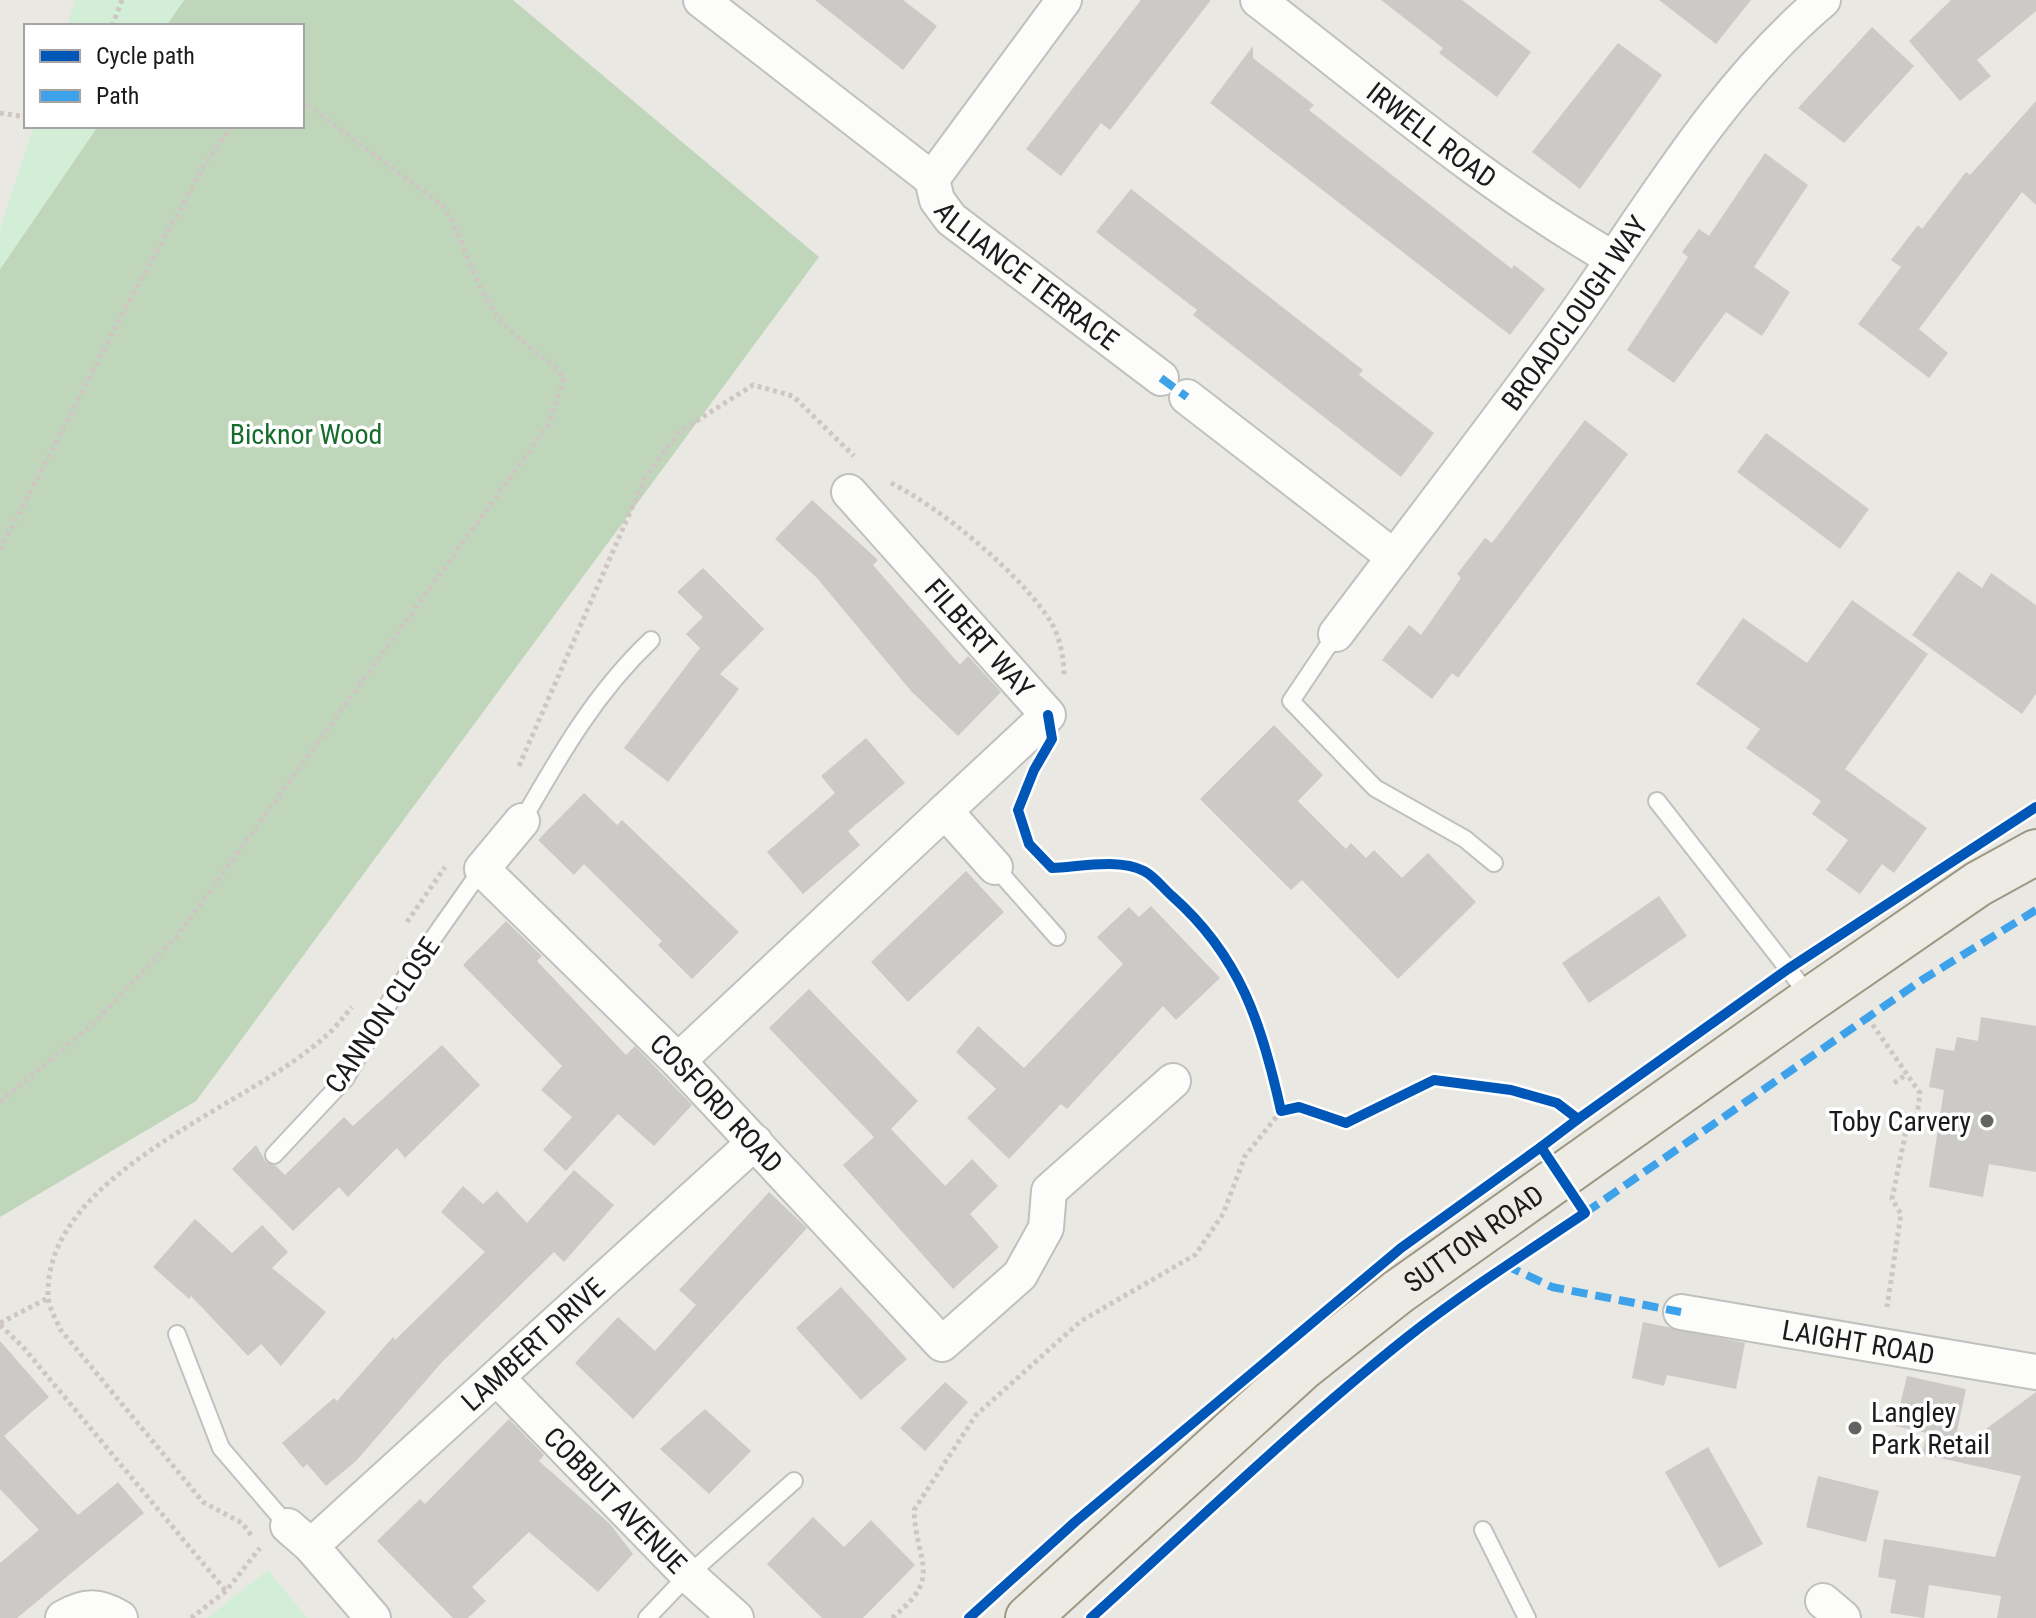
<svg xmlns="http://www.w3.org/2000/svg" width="2036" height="1618" font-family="'Roboto Condensed',sans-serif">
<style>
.forest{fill:#c0d6bb}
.park{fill:#d3eed7}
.building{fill:#cccac6}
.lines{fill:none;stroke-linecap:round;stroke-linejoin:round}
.lane-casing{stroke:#c0c0be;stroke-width:20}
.street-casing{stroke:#c0c0be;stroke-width:38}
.primary-casing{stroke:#9c9883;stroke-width:48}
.path{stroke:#cfc6c3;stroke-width:5;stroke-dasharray:4 4;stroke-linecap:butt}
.lane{stroke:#fcfcfb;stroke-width:16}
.street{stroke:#fcfcfb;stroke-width:34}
.primary{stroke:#eeebe4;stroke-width:44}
.quiet{stroke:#3da2ea;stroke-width:8;stroke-dasharray:16 8;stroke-linecap:butt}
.cycleway-casing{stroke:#fff;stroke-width:15}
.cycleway{stroke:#0057b8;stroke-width:10}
.poi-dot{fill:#636361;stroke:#fff;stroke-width:3}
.labels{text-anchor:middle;stroke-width:7;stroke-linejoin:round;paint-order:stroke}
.street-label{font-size:28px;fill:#1b1b1b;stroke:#fff}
.park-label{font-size:28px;fill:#156c2b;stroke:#fff}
.poi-label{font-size:28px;fill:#1b1b1b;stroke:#fff;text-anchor:end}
</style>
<rect width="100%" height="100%" fill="#e9e8e3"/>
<path class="forest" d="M184,0H513L819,257L196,1101L0,1217V269L98,126H302V26H166Z"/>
<g class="park">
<path d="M75,0H184L166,26H67Z"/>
<path d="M34,126H98L0,269V230Z"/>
<path d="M268,1570L307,1618H207Z"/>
</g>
<g class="building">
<path d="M815,0H903L937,26L903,70Z"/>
<path d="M1141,0H1211L1110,130L1101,123L1061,176L1026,149Z"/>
<path d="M1381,0H1462L1531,52L1497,97L1439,53L1443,48Z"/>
<path d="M1659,0H1751L1716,44Z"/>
<path d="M1951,0H2036V11L1977,60L1991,76L1960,101L1909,41Z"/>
<path d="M1872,27L1914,66L1844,143L1798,108Z"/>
<path d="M1618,43L1662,75L1580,189L1532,152Z"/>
<path d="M1253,46V58L1314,105L1309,110L1512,269L1514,265L1545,289L1510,335L1210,103Z"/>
<path d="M2036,101V205L2022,192L1919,329L1948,353L1929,378L1858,324L1901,267L1891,260L1918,225L1922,229L1966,172L1970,175Z"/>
<path d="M1765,153L1808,185L1754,267L1790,292L1762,336L1726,312L1674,383L1627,350L1688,257L1682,252L1699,229L1709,236Z"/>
<path d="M1131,189L1363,370L1359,375L1434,433L1401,477L1193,315L1197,310L1096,232Z"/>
<path d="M1585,420L1628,454L1458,678L1452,673L1432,699L1382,660L1409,625L1421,635L1461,578L1457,574L1485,538L1492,543Z"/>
<path d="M1766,433L1869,509L1840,549L1737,472Z"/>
<path d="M812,500L878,560L873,565L960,665L968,656L1001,692L958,736L911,691L817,578L775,539Z"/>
<path d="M703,568L764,629L720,674L739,689L668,782L624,748L700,648L686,634L703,617L677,592Z"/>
<path d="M1958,571L1982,588L1991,573L2036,605V694L2022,714L1912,635Z"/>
<path d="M1852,600L1928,654L1845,769L1927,828L1894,873L1882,864L1860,894L1826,870L1848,840L1812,814L1821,801L1746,748L1760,729L1696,684L1743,618L1807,663Z"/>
<path d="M1274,725L1323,775L1298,801L1346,849L1351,843L1366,858L1374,850L1402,878L1428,853L1476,902L1398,979L1302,880L1291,890L1200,799Z"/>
<path d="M866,738L905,783L848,831L860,845L803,894L767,852L835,793L821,776Z"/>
<path d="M584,793L617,825L622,820L739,932L692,979L658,945L662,941L584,864L574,875L538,840Z"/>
<path d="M966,871L1004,912L908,1002L871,962Z"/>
<path d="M1659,896L1687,936L1589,1003L1562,963Z"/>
<path d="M1151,906L1220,978L1176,1020L1163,1006L1067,1109L1061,1104L1009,1159L967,1118L996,1089L956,1052L978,1026L1024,1068L1123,964L1097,937L1129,907L1139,917Z"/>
<path d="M506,921L542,956L537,961L626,1055L635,1046L692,1105L654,1146L618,1114L566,1171L543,1150L572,1117L541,1090L562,1066L463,965Z"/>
<path d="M809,989L918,1101L891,1129L945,1186L972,1159L998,1186L970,1214L999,1247L953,1289L843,1165L874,1137L769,1028Z"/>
<path d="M1981,1017L2036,1026V1172L1989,1164L1983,1197L1929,1187L1944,1090L1929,1087L1936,1048L1954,1051L1957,1037L1978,1041Z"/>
<path d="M442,1045L480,1085L405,1158L397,1148L348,1197L339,1187L293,1231L232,1169L256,1145L266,1162L276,1166L285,1175L344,1117L353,1126Z"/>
<path d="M574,1170L614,1205L564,1262L554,1252L442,1362L356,1461L326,1486L307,1464L303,1468L282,1443L334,1398L337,1401L393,1337L395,1340L485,1252L441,1212L463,1186L483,1204L497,1191L527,1223Z"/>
<path d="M769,1192L807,1228L633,1419L575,1363L618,1317L655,1351L696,1305L679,1290Z"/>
<path d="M195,1219L232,1253L262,1225L288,1252L272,1268L326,1312L281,1366L261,1344L248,1356L191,1296L189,1299L153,1267Z"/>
<path d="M841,1287L907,1359L861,1400L796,1328Z"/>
<path d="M1643,1322L1745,1343L1736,1389L1667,1375L1664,1386L1632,1378Z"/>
<path d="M0,1341L49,1397L4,1436L78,1515L118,1482L144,1513L17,1618H0V1563L39,1530L0,1489Z"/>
<path d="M1907,1376L1966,1389L1952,1454L2036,1392V1618H1997L2001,1596L1929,1585L1924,1618L1890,1613L1896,1580L1878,1577L1884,1539L1995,1557L2021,1476L1922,1454L1927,1433L1895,1426Z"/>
<path d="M945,1382L968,1402L925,1451L900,1428Z"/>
<path d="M705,1409L751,1451L709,1494L660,1449Z"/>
<path d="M509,1419L544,1455L539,1461L610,1524L633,1554L598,1592L529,1532L472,1587L486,1601L468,1618H453L377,1541L420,1499L425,1504Z"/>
<path d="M1708,1447L1763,1544L1719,1568L1665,1472Z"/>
<path d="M1818,1476L1879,1491L1866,1542L1806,1527Z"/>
<path d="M813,1517L844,1547L871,1520L915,1565L863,1618H822L767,1564Z"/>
</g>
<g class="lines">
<defs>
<g id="lane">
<path d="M1336,634L1291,701L1375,788L1465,839L1494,863"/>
<path d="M1657,801L1810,997"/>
<path d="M522,821C560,755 595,693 651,640"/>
<path d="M995,867L1057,937"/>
<path d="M274,1155L345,1079L396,991L482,869"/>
<path d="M177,1334L221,1448L288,1526"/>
<path d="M1483,1530L1527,1618"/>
<path d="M647,1618L688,1575L794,1481"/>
</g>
<g id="street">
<path d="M701,0L932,179"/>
<path id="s1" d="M1064,0L932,179L937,200L951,219L1161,378"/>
<path id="s2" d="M1258,0C1373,88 1486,186 1612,258"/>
<path d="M1187,397L1394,557"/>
<path id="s3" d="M849,492L1048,715L945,811"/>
<path id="s4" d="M1336,634C1415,529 1496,425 1573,318C1650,209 1720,87 1823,0"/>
<path id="s5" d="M522,821L482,869L678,1061L942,1344L1020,1275L1046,1228L1049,1191L1173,1081"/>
<path d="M678,1061L945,811L995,867"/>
<path id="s6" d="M1681,1312L2036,1372"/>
<path id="s7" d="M497,1378L688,1575L736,1618"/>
<path d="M288,1526L311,1546L373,1618"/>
<path id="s8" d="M311,1546L755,1142"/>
<path d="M1823,1601L1843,1618"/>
<path d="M63,1618C85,1605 99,1605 120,1618"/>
</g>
<g id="primary">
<path id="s9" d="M1028,1618L1302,1368L1398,1292L1811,999L1978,884L2036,852"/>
</g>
</defs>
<use href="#lane" class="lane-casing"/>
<use href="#street" class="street-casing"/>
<use href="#primary" class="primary-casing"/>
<g class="path">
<path d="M112,26L122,0"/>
<path d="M0,113L26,117"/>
<path d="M891,483C941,508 1021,574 1051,622C1060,637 1064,659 1064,676"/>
<path d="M0,550L123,313L205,164L232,126"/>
<path d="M519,766L645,478L679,432L753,385L793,396L854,456"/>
<path d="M407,922L445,867"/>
<path d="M1868,1018L1920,1093L1916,1123L1906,1131L1892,1199L1901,1214L1887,1307"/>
<path d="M1894,1083L1907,1074"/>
<path d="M0,1102L94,1023L178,935L549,424L564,377C543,354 514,339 495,313C471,280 465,238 442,205L302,101"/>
<path d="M0,1323L48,1298"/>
<path d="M0,1325L23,1347L226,1591"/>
<path d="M251,1535L242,1523L203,1502L60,1329C56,1319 48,1306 48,1295C46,1170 251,1107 328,1034C337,1026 344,1016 352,1007"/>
<path d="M191,1618L226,1591L260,1548"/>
<path d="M892,1618C944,1576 916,1564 914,1510L976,1415L1081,1321L1195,1255L1223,1214L1245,1156L1281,1111"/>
</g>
<use href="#lane" class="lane"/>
<use href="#street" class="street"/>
<use href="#primary" class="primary"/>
<g class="quiet">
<path d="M1161,378L1187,397"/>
<path d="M1585,1213L1922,980L2036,910"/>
<path d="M1505,1265L1552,1287L1681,1312"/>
</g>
<defs>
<g id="cycleway">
<path d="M1048,715L1052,739L1034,770L1018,810L1029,844L1052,868C1079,867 1118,858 1144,871C1154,876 1163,888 1172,896C1240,956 1262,1024 1281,1111L1299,1107L1346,1123L1434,1080L1511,1090L1557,1103L1578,1119L1541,1147L1585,1213C1524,1254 1463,1293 1405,1339C1296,1426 1195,1524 1091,1618"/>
<path d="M1578,1119L1788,969L2036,807"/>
<path d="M969,1618L1075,1522L1401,1248L1541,1147"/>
</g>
</defs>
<use href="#cycleway" class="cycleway-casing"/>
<use href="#cycleway" class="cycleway"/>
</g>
<g class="poi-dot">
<circle cx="1987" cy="1121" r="8"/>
<circle cx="1855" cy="1428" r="8"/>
</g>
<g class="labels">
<g class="street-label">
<text dy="10" stroke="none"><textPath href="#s2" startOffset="220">IRWELL ROAD</textPath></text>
<text dy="10" stroke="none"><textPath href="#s1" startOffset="362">ALLIANCE TERRACE</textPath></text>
<text dy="10" stroke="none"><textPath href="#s4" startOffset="400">BROADCLOUGH WAY</textPath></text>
<text dy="10" stroke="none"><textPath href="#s3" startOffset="196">FILBERT WAY</textPath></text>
<text transform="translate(382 1015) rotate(-56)" y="10">CANNON CLOSE</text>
<text dy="10" stroke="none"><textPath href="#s5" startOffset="394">COSFORD ROAD</textPath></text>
<text dy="10" stroke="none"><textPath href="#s9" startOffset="586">SUTTON ROAD</textPath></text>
<text dy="10" stroke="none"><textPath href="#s6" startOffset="180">LAIGHT ROAD</textPath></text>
<text dy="10" stroke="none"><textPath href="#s8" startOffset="300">LAMBERT DRIVE</textPath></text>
<text dy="10" stroke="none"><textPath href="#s7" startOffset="170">COBBUT AVENUE</textPath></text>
</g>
<g class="park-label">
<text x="306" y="444">Bicknor Wood</text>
</g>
<g class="poi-label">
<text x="1971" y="1131">Toby Carvery</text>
<text x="1871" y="1422" text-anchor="start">Langley<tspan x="1871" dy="32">Park Retail</tspan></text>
</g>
</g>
<rect x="24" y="24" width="280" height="104" fill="#ffffff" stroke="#a4a4a4" stroke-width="2"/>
<rect x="40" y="50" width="40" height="12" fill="#0057b8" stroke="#a4a4a4" stroke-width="2"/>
<text x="96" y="64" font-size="24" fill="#1b1b1b">Cycle path</text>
<rect x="40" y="90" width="40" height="12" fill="#3da2ea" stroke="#a4a4a4" stroke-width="2"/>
<text x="96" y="104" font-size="24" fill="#1b1b1b">Path</text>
</svg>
